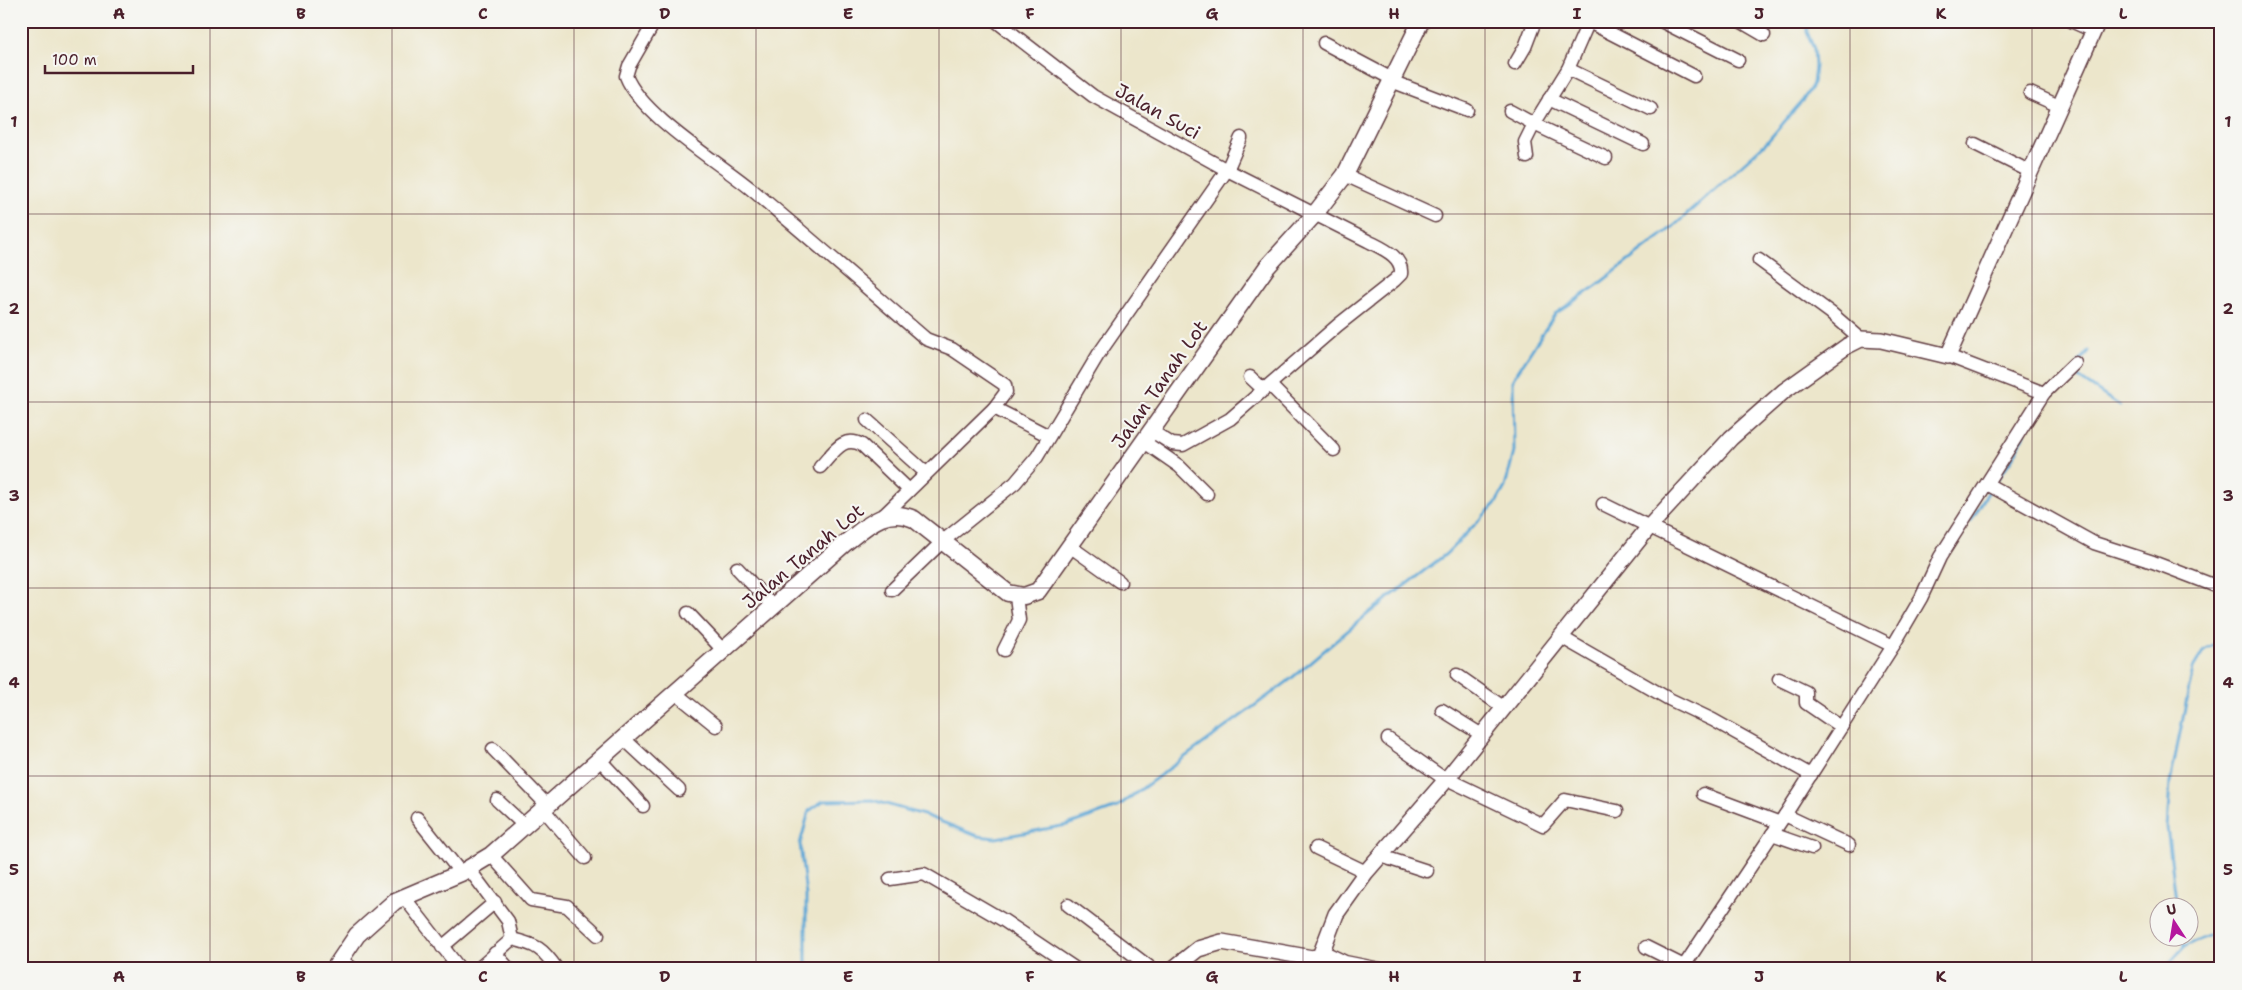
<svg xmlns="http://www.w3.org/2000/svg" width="2242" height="990" font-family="'Shantell Sans',sans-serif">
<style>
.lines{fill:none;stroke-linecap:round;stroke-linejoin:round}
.stream{stroke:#5ea7d6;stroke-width:3}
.minor-casing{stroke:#623d43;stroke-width:15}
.tertiary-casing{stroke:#623d43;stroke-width:18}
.secondary-casing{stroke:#623d43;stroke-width:19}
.minor{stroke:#fff;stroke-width:12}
.tertiary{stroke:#fff;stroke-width:15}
.secondary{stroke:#fff;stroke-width:16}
.grid{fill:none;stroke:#4a1f2b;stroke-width:1;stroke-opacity:0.55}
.labels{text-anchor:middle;stroke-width:4.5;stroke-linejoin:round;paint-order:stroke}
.street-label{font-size:19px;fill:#4a1f2b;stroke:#f6f6f2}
.neatline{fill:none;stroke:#4a1f2b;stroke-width:2}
.grid-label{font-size:16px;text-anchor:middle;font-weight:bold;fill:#4a1f2b}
</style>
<rect width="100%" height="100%" fill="#f6f6f2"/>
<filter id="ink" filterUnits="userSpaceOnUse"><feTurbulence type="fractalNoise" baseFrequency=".02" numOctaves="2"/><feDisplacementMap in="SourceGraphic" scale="10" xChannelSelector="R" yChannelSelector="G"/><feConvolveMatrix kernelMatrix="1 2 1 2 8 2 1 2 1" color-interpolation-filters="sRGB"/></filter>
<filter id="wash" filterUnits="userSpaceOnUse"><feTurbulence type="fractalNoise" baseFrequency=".0096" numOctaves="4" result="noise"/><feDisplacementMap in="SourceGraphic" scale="20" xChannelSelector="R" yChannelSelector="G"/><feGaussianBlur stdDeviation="1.12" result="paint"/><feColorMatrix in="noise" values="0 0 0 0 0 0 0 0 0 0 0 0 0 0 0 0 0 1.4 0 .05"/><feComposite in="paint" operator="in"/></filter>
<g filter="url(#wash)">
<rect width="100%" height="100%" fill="#ece6cb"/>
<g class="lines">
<g class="stream">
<path d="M2078,363L2088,351"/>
<path d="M2071,373L2120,406"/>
<path d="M1995,483L2016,453L2025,433"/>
<path d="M1971,521L1989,491"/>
<path d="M2177,908L2167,827L2170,783L2193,668L2204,650L2221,641"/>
<path d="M2182,938L2184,947"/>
<path d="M806,969V896L800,844L809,811L823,801L872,800L927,816L977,836L996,838L1067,825L1117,807L1287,682L1370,612L1446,554L1496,503L1505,487L1514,452L1513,379L1555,314L1596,286L1674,226L1767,142L1803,100L1813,84L1815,66L1814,49L1807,32V21"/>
<path d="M2164,969L2184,947L2221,930"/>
</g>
</g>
</g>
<g filter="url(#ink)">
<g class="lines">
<defs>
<g id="minor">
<path d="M655,21L629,66L626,76C641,115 717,161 751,189C810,238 868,289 926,339L952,349L1005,385L1006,392L994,408L884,515"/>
<path d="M996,21L1093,96L1227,170L1368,241C1381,248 1403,256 1401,274L1395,280L1338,325L1230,419L1183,445L1172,444L1150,430"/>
<path d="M1589,21L1568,69L1534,124L1606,158"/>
<path d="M1661,21L1738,60"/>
<path d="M1740,21L1764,35"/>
<path d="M2071,21L2093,31"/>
<path d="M1589,22L1694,76"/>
<path d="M1324,43L1392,79"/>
<path d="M1515,64L1525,47L1535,21"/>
<path d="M1568,69L1651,109"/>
<path d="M1391,81L1467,110"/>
<path d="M2030,93L2059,106"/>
<path d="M1549,99L1643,144"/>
<path d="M1510,111L1534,124L1525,142L1527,157"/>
<path d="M1975,144L2029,171"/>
<path d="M1345,175L1435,216"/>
<path d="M1759,260L1831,313L1861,339"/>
<path d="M1948,356L2044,393"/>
<path d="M1250,377L1264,390"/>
<path d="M1270,385L1334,450"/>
<path d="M994,408L1049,436"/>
<path d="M867,420L926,473"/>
<path d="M1143,441L1179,466L1207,494"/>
<path d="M820,467C833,454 842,434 862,445L909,490"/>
<path d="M1987,484L2094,543L2153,562L2221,588"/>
<path d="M1603,504L1893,646"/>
<path d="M1071,547L1120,582"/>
<path d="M737,568L773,606"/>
<path d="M892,590L943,541L1015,483L1037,457L1098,355L1227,170L1241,138"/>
<path d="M688,613L722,649"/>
<path d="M1561,637L1669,699L1713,720L1811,775"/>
<path d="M1004,650L1019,620L1016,596"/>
<path d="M1457,675L1503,707"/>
<path d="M1779,679L1806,692V703L1841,727"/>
<path d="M674,692L716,726"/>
<path d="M1442,710L1482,735"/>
<path d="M623,738L679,790"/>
<path d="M1388,739L1446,780"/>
<path d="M493,749L548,806"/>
<path d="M599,759L643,806"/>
<path d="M1447,779L1543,825L1565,800L1617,811"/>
<path d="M1703,794L1778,822"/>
<path d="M497,800L525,826"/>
<path d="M544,810L585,858"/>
<path d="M1785,815L1849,845"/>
<path d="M417,818L461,873"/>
<path d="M1772,834L1812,848"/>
<path d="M1316,848L1366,872"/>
<path d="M491,855L531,900L567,906L598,935"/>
<path d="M1381,856L1427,871"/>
<path d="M469,869L508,921L512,939"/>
<path d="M890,879L924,874L1003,920L1076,969"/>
<path d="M403,896L460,969"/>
<path d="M1068,905L1152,969"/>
<path d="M512,939C537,945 542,948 557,969"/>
<path d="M442,947L495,902"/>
<path d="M1646,947L1684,966"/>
<path d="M1324,952L1345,962L1380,969"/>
<path d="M495,953L509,969"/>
<path d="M340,959L353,969"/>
<path d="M478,969L512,939"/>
<path d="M1682,969L1785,815L1893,646L1921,598L1940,557L2044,393L2075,363"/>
</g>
<path id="tertiary" d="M1173,969L1198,949L1222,942L1312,958L1320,956L1336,914L1366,872L1446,780L1649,527L1731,438L1784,391L1847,346L1861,339L1881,340L1948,356L2098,21"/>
<path id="secondary" d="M334,969L357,935L395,901L461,873L491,855L844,544C866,527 885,506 914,519L1008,593L1024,596L1038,591L1267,267L1314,215L1345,175L1421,21"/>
</defs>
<use href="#minor" class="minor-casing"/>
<use href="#tertiary" class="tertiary-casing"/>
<use href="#secondary" class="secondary-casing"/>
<use href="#minor" class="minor"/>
<use href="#tertiary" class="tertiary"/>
<use href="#secondary" class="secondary"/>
</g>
</g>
<path class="grid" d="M210,21V969M392,21V969M574,21V969M756,21V969M939,21V969M1121,21V969M1303,21V969M1485,21V969M1668,21V969M1850,21V969M2032,21V969M21,214H2221M21,402H2221M21,588H2221M21,776H2221"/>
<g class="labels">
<g class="street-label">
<text transform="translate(1158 111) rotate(29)" y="7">Jalan Suci</text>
<text transform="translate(1159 384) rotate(-55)" y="7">Jalan Tanah Lot</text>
<text transform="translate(803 556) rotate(-40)" y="7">Jalan Tanah Lot</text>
</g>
</g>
<rect width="2242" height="990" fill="none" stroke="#f6f6f2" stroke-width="55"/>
<g transform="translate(2174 922) rotate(348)"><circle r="24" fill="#f6f6f2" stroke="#b1a0a2"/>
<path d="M0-4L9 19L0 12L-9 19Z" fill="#b5179e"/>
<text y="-8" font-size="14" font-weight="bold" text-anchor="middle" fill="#4a1f2b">U</text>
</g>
<path d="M45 65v8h148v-8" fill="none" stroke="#4a1f2b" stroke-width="2.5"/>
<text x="52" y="65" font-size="15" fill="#4a1f2b" stroke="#f6f6f2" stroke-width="4" paint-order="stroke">100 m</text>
<rect x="28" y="28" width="2186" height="934" class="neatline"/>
<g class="grid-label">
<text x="119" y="19">A</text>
<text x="301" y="19">B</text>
<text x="483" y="19">C</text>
<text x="665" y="19">D</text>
<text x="848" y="19">E</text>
<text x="1030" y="19">F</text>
<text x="1212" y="19">G</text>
<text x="1394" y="19">H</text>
<text x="1577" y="19">I</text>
<text x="1759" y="19">J</text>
<text x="1941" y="19">K</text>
<text x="2123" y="19">L</text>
<text x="14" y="127">1</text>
<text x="2228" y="127">1</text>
<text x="14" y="314">2</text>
<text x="2228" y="314">2</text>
<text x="14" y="501">3</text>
<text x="2228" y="501">3</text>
<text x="14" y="688">4</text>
<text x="2228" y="688">4</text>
<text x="14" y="875">5</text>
<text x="2228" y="875">5</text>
<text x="119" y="982">A</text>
<text x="301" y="982">B</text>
<text x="483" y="982">C</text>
<text x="665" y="982">D</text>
<text x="848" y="982">E</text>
<text x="1030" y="982">F</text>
<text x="1212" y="982">G</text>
<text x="1394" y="982">H</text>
<text x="1577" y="982">I</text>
<text x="1759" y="982">J</text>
<text x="1941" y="982">K</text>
<text x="2123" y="982">L</text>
</g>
</svg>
